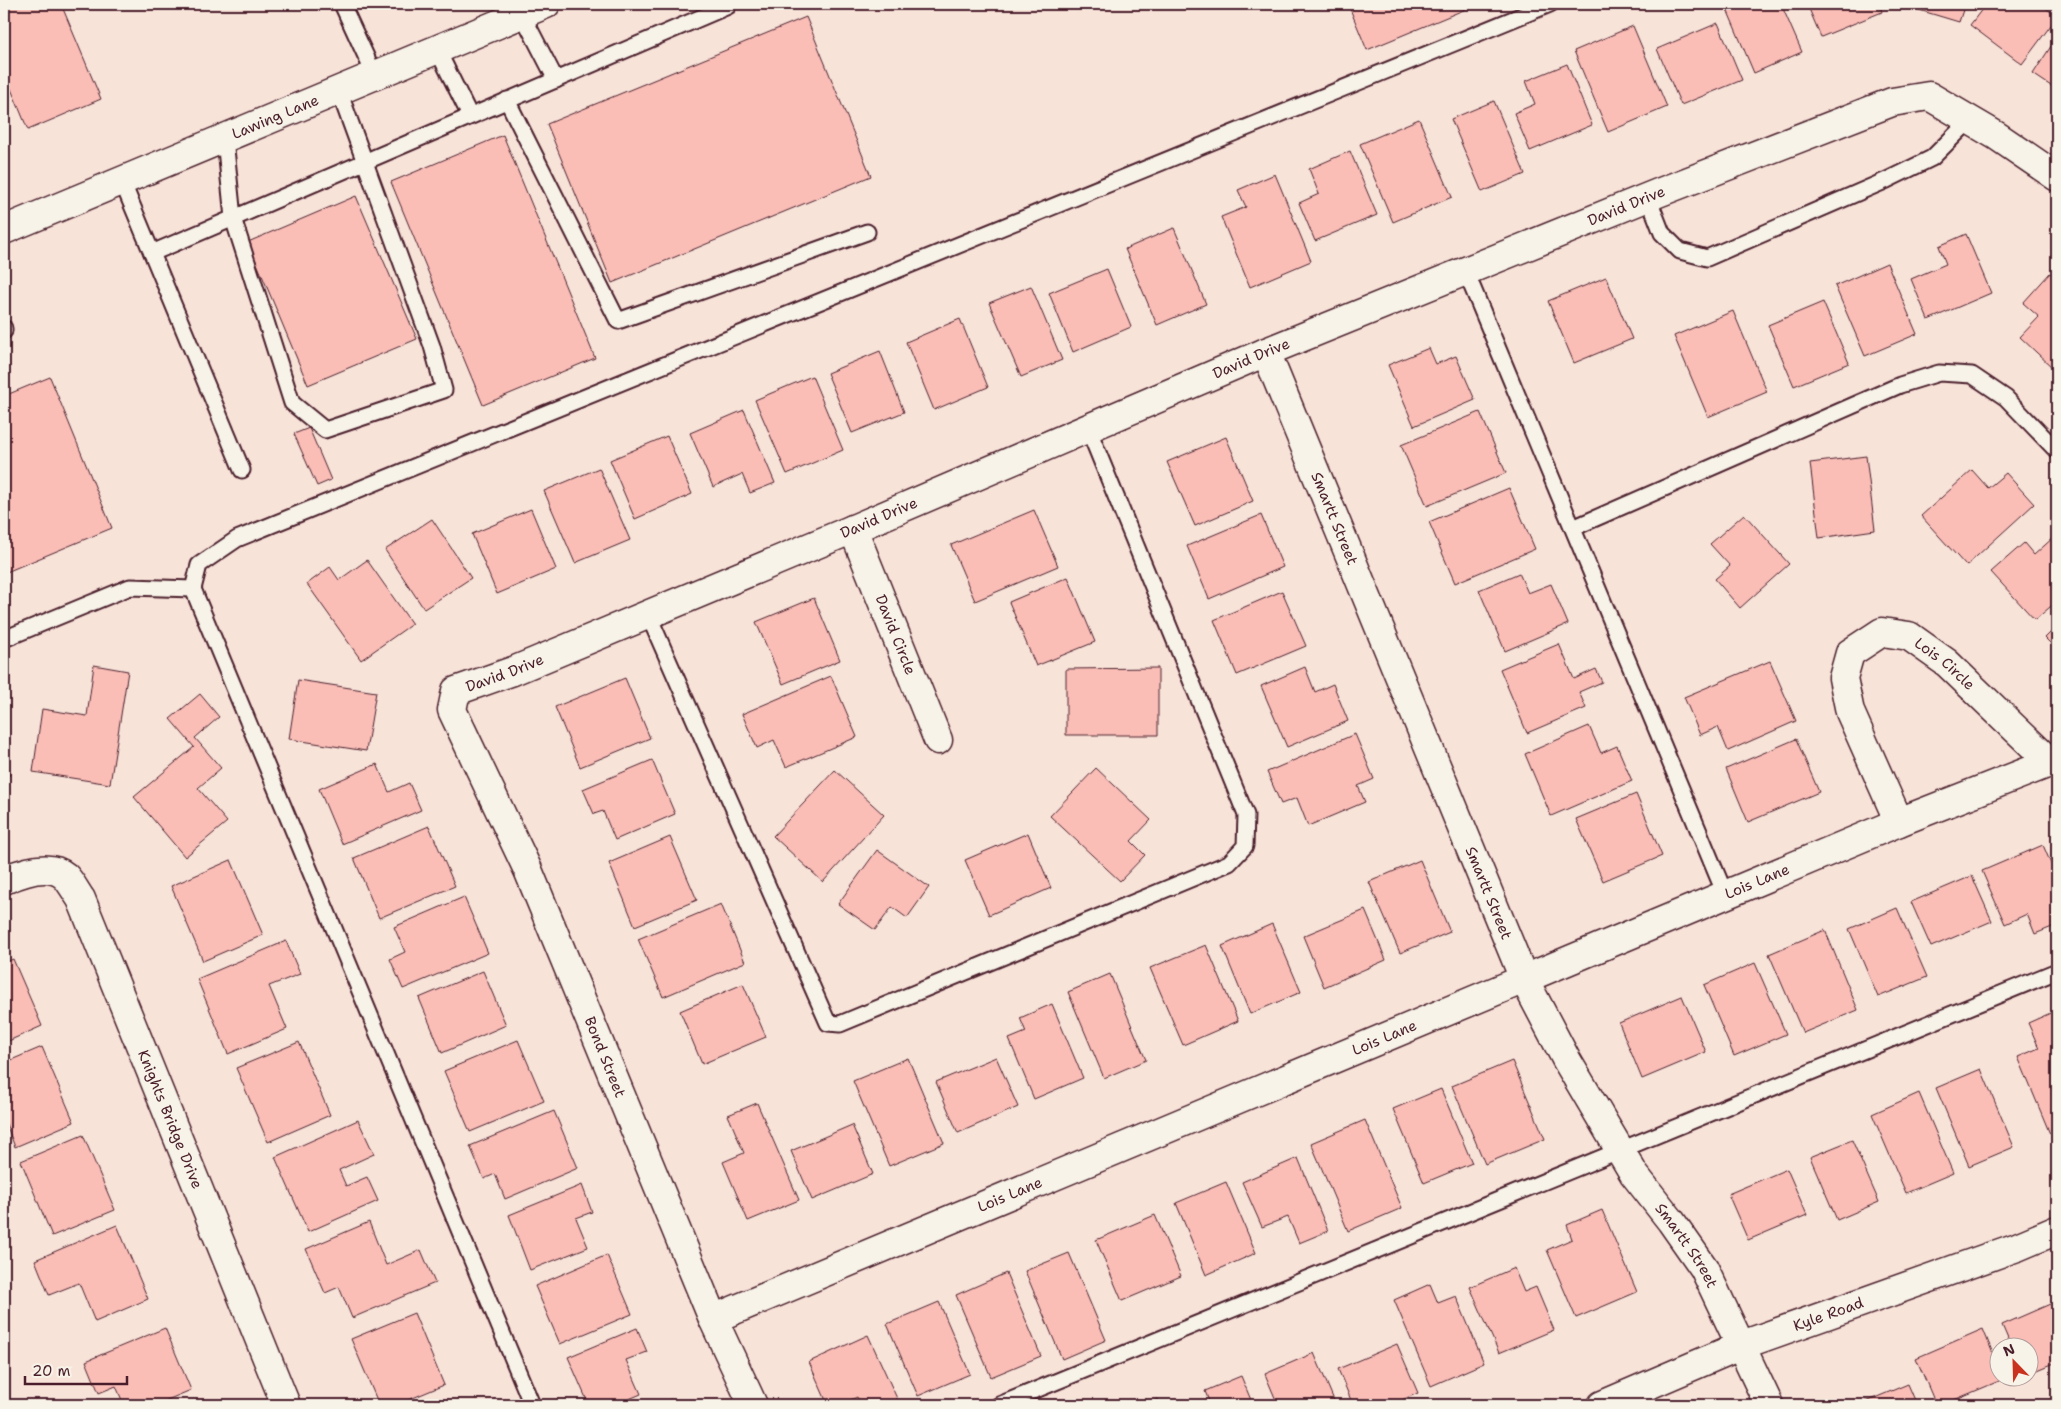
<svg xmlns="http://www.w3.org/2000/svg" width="2061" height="1409" font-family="'Shantell Sans',sans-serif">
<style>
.building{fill:#fabeb7;stroke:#4a1f2b}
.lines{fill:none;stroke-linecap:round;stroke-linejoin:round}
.service-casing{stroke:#4a1f2b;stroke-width:19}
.minor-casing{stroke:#4a1f2b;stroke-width:31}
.service{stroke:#f7f3e8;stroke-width:15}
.minor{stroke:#f7f3e8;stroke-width:28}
.labels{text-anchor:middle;stroke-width:4.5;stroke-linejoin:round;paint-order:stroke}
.street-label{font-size:15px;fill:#4a1f2b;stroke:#f7f3e8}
</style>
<rect width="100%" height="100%" fill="#f8e3d9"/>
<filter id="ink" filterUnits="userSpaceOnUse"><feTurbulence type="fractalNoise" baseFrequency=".02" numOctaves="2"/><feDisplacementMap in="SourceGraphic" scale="10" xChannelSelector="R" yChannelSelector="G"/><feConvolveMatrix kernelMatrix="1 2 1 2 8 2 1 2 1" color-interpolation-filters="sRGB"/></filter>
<g filter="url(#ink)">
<g class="building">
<path d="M4,4H61L101,99L28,130L4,72Z"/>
<path d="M1348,4H1478L1367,50Z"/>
<path d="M1734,4H1781L1802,52L1754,73L1726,7Z"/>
<path d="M1807,4H1879L1882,12L1821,37Z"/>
<path d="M1899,4H1965L1959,22Z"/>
<path d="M1986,4H2041L2057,17L2022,64L1970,25Z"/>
<path d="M806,17L871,176L612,283L547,124Z"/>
<path d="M1718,23L1742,80L1681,105L1657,49Z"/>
<path d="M1633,26L1667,107L1608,132L1574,51Z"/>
<path d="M2057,37V90L2033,74Z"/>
<path d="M1567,64L1592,125L1530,151L1514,113L1535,104L1526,81Z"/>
<path d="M1494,101L1525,174L1482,192L1451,119Z"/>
<path d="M1419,119L1452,197L1393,222L1360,144Z"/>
<path d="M503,135L595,358L483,405L391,182Z"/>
<path d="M1350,151L1377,215L1315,241L1299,203L1319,194L1309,169Z"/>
<path d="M1275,174L1311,261L1250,287L1221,217L1246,207L1238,190Z"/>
<path d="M356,196L417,339L308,385L248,242Z"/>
<path d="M1174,228L1206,304L1157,325L1125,249Z"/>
<path d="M1966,234L1991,293L1928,320L1911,279L1946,264L1939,246Z"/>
<path d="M1887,263L1917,334L1865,356L1835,286Z"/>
<path d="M1107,269L1131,327L1073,352L1049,293Z"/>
<path d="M2050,273L2057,279V364L2053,368L2020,337L2039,317L2023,303Z"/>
<path d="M1606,277L1632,339L1574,363L1548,301Z"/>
<path d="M1031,286L1062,360L1021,377L989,303Z"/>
<path d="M1823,302L1849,363L1794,386L1768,325Z"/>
<path d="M1733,311L1767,392L1708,417L1674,336Z"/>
<path d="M960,319L988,387L934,410L906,342Z"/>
<path d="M1429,348L1436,364L1456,356L1475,400L1414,426L1388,365Z"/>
<path d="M880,351L904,412L852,433L827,373Z"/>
<path d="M812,376L843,450L787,474L755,400Z"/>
<path d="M50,377L112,528L4,573V396Z"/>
<path d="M744,410L775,483L750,493L742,474L713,487L690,433Z"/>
<path d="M1480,412L1506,473L1427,506L1401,445Z"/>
<path d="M309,428L331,480L317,486L294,434Z"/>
<path d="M667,436L692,494L635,519L610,460Z"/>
<path d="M1226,437L1253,501L1195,526L1167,462Z"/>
<path d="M1866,456L1875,530L1819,538L1810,463Z"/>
<path d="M599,468L630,540L575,563L544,491Z"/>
<path d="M1972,470L1988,488L2006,473L2034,504L1966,566L1921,516Z"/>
<path d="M1509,488L1535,549L1455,583L1429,522Z"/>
<path d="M531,509L556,569L497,594L472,534Z"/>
<path d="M1034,510L1058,566L975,601L951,545Z"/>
<path d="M1744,514L1789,564L1740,608L1715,579L1730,566L1710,544Z"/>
<path d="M1261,515L1283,567L1209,599L1187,546Z"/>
<path d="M432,519L471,578L424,609L385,550Z"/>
<path d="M2055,536L2057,538V601L2035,620L1991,572L2024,543L2034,555Z"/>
<path d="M367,560L412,624L361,660L307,584L330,567L339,580Z"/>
<path d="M1519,573L1528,593L1551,584L1568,624L1505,651L1479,590Z"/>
<path d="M1068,577L1095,642L1036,666L1009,602Z"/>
<path d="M1282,591L1306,646L1237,675L1214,620Z"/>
<path d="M814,598L840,660L783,684L756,622Z"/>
<path d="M2057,626V650L2045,638Z"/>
<path d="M1559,644L1574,679L1596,669L1602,682L1579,692L1586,708L1527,733L1500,669Z"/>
<path d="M1770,661L1796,721L1728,751L1718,727L1700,735L1684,697Z"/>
<path d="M94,665L128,671L110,784L33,772L42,709L87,716Z"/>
<path d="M1305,667L1315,692L1333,684L1348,721L1287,747L1261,686Z"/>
<path d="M1158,668V735H1066V669Z"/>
<path d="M831,676L857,737L786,767L774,740L757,748L742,714Z"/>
<path d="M625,678L650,738L580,767L555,707Z"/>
<path d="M298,680L376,692L366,751L289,739Z"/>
<path d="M200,694L219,717L195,738L221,768L198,788L227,822L185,857L134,797L194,747L170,719Z"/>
<path d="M1589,726L1601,753L1617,746L1632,781L1551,816L1525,754Z"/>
<path d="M1355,734L1374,779L1358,786L1365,802L1308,826L1297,798L1281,804L1267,772Z"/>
<path d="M1796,739L1819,792L1748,822L1726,769Z"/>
<path d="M4,760L10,775L4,778Z"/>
<path d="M652,760L675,814L615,840L603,811L594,814L583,789Z"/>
<path d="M377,764L389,792L409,783L421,810L342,844L319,789Z"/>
<path d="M1096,768L1151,820L1131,841L1145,855L1120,881L1050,816Z"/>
<path d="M835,770L884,815L823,882L773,836Z"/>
<path d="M1636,794L1662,856L1603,881L1576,819Z"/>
<path d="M429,826L455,886L379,918L354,858Z"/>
<path d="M1028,833L1051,888L989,915L965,860Z"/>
<path d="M670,837L697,900L635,926L609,863Z"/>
<path d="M2043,845L2057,878V925L2035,934L2027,914L2005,924L1982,871Z"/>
<path d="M877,850L929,887L907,918L892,907L875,930L838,904Z"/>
<path d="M231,860L263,935L203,961L171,886Z"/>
<path d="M1420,860L1450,932L1400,953L1369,882Z"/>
<path d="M1972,876L1992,921L1931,947L1911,902Z"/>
<path d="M464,897L488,953L403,989L390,959L405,952L394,927Z"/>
<path d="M721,904L745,962L663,997L638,939Z"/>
<path d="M1897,908L1927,977L1878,997L1849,929Z"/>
<path d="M1365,910L1386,960L1324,987L1303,936Z"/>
<path d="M1272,924L1301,992L1250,1014L1222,946Z"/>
<path d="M1825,930L1858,1010L1803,1033L1769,954Z"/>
<path d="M286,941L300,974L269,986L287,1029L228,1054L197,979Z"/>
<path d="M1206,945L1238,1021L1183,1045L1150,968Z"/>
<path d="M13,959L42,1026L4,1043V963Z"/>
<path d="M1755,963L1786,1034L1734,1056L1704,985Z"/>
<path d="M483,971L506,1025L442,1053L419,998Z"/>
<path d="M1110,974L1146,1060L1104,1078L1068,992Z"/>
<path d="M743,984L766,1037L702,1064L680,1011Z"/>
<path d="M1682,996L1706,1052L1642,1079L1619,1023Z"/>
<path d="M1052,1004L1083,1078L1034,1099L1009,1039L1026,1032L1020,1018Z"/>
<path d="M2055,1011L2057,1016V1131L2050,1134L2018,1057L2039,1048L2028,1023Z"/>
<path d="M518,1040L544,1101L470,1132L444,1071Z"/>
<path d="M299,1042L330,1115L268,1142L236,1068Z"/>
<path d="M42,1047L74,1122L15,1147L4,1119V1063Z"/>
<path d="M996,1057L1018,1107L958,1133L936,1082Z"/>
<path d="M908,1058L944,1143L889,1166L853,1081Z"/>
<path d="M1512,1061L1545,1139L1485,1164L1452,1086Z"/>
<path d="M1981,1069L2014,1147L1969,1166L1936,1088Z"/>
<path d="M1441,1089L1472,1163L1424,1183L1393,1109Z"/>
<path d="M1919,1093L1953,1173L1906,1193L1872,1114Z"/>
<path d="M757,1103L799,1200L748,1221L723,1162L744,1153L728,1115Z"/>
<path d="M554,1111L578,1168L505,1199L495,1174L484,1179L470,1146Z"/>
<path d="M358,1120L374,1154L339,1170L346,1186L367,1177L378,1201L308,1232L275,1157Z"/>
<path d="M1365,1120L1402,1208L1348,1231L1311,1143Z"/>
<path d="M852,1125L873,1174L812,1200L791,1151Z"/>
<path d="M83,1135L115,1210L52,1236L21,1161Z"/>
<path d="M1852,1140L1879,1202L1837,1220L1810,1157Z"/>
<path d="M1298,1158L1328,1231L1299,1243L1288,1217L1262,1227L1242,1182Z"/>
<path d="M1787,1169L1807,1215L1748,1240L1728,1194Z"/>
<path d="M1226,1182L1256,1253L1206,1275L1176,1203Z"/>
<path d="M582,1185L592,1212L576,1218L588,1247L530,1270L509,1215Z"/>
<path d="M1602,1210L1637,1292L1576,1318L1547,1250L1572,1239L1567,1225Z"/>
<path d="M1155,1215L1181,1276L1122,1301L1096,1240Z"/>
<path d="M369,1222L386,1265L421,1250L435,1283L352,1318L339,1287L325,1293L306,1249Z"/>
<path d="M117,1225L148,1299L95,1322L79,1283L49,1295L35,1260Z"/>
<path d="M1069,1253L1106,1340L1062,1359L1025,1271Z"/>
<path d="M607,1255L632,1314L560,1344L535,1286Z"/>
<path d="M1514,1268L1524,1292L1536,1287L1554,1330L1499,1353L1470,1287Z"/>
<path d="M1006,1273L1041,1356L991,1377L956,1295Z"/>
<path d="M1430,1284L1438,1303L1456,1296L1484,1363L1431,1386L1394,1300Z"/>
<path d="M2057,1301V1362L2028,1374V1346H2011L2002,1325Z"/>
<path d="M939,1302L970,1374L918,1396L887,1324Z"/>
<path d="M414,1313L444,1385L396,1405H379L351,1339Z"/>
<path d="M165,1328L191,1390L155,1405H124L116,1386L99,1393L86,1361Z"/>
<path d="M637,1328L647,1352L626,1360L641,1394L615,1405H589L568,1357Z"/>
<path d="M1983,1329L1998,1366V1376H2003L2004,1379L1942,1405H1936L1916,1358Z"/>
<path d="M868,1335L900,1405H861L857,1397L840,1405H828L809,1362Z"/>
<path d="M1397,1344L1418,1393L1390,1405H1353L1338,1369Z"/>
<path d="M1314,1353L1336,1405H1278L1265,1374Z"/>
<path d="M1241,1376L1253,1405H1208L1210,1404L1205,1391Z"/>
<path d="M1908,1384L1917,1405H1858Z"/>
<path d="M671,1399L673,1405H657Z"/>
<path d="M1158,1399L1160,1405H1142Z"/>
</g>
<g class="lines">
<defs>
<g id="service">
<path d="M342,4L375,76"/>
<path d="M522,14L556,80"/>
<path d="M437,49L470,116"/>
<path d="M507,100L618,321L867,232"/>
<path d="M225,139L233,218L292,403L325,430L444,390L432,346L339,91"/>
<path d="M122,181L242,470"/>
<path d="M1648,197L1662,233L1680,251L1707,258L1887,180L1932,158L1970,120"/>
<path d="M152,253L728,6L727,4"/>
<path d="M1466,272L1725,894"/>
<path d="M4,328V331"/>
<path d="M1573,528L1900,385L1939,373L1972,375L2006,398L2057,451"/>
<path d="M648,614L828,1023L840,1024L1229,863L1245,846L1246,815L1088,428"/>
<path d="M4,639L130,587L193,589"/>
<path d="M532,1405L193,589L199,565L237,539L1550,4"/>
<path d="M999,1405L2057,971"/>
</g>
<g id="minor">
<path id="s1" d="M4,230L546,4"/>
<path id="s2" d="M1266,352L1524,979L1566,1059L1634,1174L1671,1221L1704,1268L1769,1405"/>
<path id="s3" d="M853,529L938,740"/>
<path id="s4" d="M1899,822L1850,712L1843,678L1850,653L1882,632L1909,636L1947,663L2051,763"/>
<path id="s5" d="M4,880C20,873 49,862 65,876C71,882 76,892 81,899L286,1405"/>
<path id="s6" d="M713,1319L1899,822L2057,760"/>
<path id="s7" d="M753,1405L713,1319L528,870L452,710L456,691L513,671L853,529L1266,352L1658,193L1892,102L1929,96L1997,136L2057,177"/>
<path id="s8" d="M1602,1405L1742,1345L2017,1247L2057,1230"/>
</g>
</defs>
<use href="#service" class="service-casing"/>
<use href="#minor" class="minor-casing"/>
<use href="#service" class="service"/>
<use href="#minor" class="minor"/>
</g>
</g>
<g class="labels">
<g class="street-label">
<text dy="5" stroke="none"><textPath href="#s1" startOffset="294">Lawing Lane</textPath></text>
<text dy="5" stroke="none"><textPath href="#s7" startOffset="2044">David Drive</textPath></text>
<text dy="5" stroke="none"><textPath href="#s7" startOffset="1639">David Drive</textPath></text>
<text dy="5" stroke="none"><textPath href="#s7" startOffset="1234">David Drive</textPath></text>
<text dy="5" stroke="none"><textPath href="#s2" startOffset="180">Smartt Street</textPath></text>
<text dy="5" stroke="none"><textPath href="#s3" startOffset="114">David Circle</textPath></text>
<text dy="5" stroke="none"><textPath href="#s4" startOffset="292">Lois Circle</textPath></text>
<text dy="5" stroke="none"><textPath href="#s7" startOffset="829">David Drive</textPath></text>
<text dy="5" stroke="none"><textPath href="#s6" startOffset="1132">Lois Lane</textPath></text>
<text dy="5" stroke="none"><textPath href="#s2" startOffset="585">Smartt Street</textPath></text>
<text dy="5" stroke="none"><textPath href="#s6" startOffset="728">Lois Lane</textPath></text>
<text transform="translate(605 1057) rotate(68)" y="5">Bond Street</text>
<text dy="5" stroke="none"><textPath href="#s5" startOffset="330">Knights Bridge Drive</textPath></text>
<text dy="5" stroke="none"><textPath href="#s6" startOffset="322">Lois Lane</textPath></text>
<text dy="5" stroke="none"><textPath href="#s2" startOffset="991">Smartt Street</textPath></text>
<text dy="5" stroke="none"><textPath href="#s8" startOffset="244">Kyle Road</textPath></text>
</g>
</g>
<rect width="2061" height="1409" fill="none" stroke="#f7f3e8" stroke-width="20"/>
<rect x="10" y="10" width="2041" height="1389" fill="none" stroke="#4a1f2b" stroke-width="2" filter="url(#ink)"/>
<g transform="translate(2014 1362) rotate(337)"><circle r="24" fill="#f7f3e8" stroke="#b29e9c"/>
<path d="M0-4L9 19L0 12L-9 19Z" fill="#c8321e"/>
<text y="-8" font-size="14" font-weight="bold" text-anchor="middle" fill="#4a1f2b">N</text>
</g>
<path d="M25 1376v8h102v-8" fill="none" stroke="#4a1f2b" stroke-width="2.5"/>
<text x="32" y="1376" font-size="15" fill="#4a1f2b" stroke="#f7f3e8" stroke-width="4" paint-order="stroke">20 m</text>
</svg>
